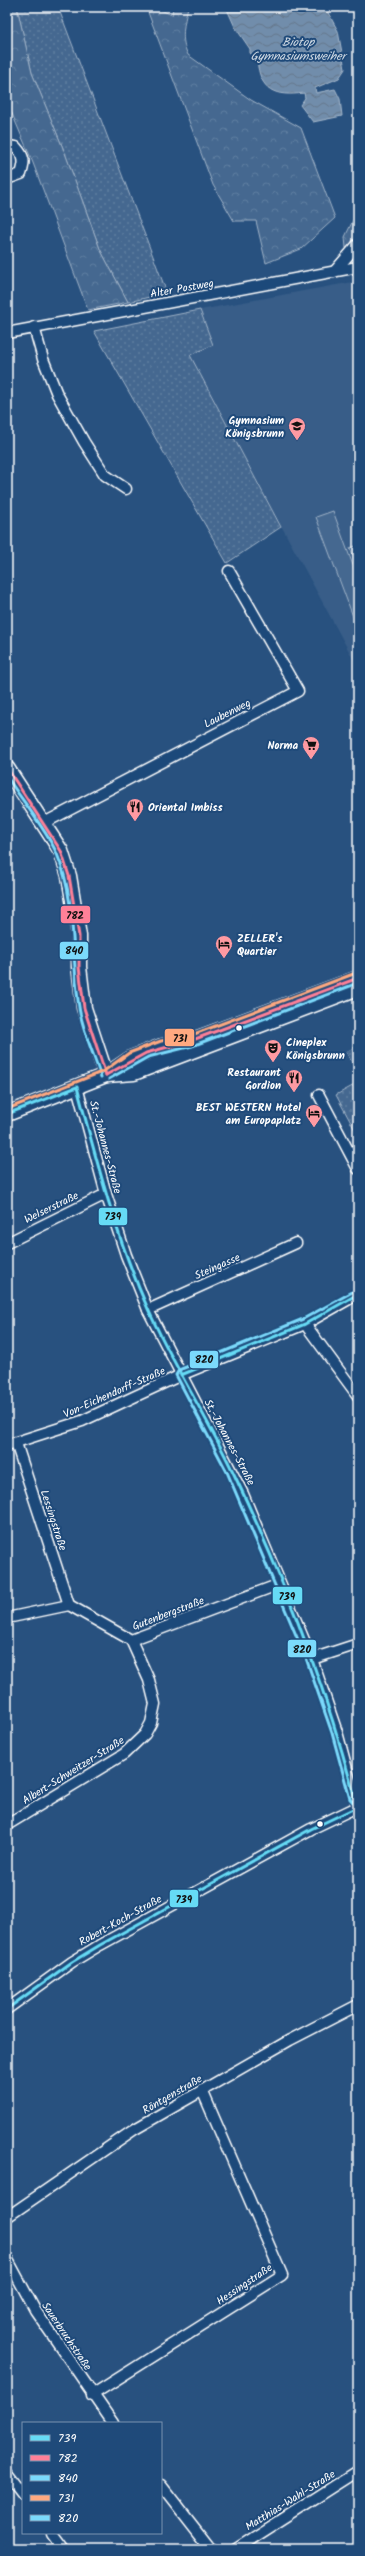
<svg xmlns="http://www.w3.org/2000/svg" width="365" height="2556" font-family="Kalam,sans-serif">
<style>
.built{fill:#375d88}
.grass{fill:url(#grass-dots);stroke:#a2b4c8}
.forest{fill:url(#forest-crowns);stroke:#a2b4c8}
.pitch{fill:#446890;stroke:#a2b4c8}
.water{fill:url(#water-waves);stroke:#aabbcd}
.lines{fill:none;stroke-linecap:round;stroke-linejoin:round}
.street-casing{stroke:#fff;stroke-width:13}
.secondary-casing{stroke:#fff;stroke-width:17}
.street{stroke:#1f4a7a;stroke-width:10}
.secondary{stroke:#1f4a7a;stroke-width:14}
.bus-1-casing{stroke:#1f4a7a;stroke-width:6}
.bus-2-casing{stroke:#1f4a7a;stroke-width:6}
.bus-3-casing{stroke:#1f4a7a;stroke-width:6}
.bus-4-casing{stroke:#1f4a7a;stroke-width:6}
.bus-5-casing{stroke:#1f4a7a;stroke-width:6}
.bus-1{stroke:#66dbf5;stroke-width:3}
.bus-2{stroke:#ff8098;stroke-width:3}
.bus-3{stroke:#7bdafc;stroke-width:3}
.bus-4{stroke:#ffa980;stroke-width:3}
.bus-5{stroke:#7bdafc;stroke-width:3}
.bus-dot{fill:#fff;stroke:#1f4a7a;stroke-width:1.5}
.labels{text-anchor:middle;stroke-width:4;stroke-linejoin:round;paint-order:stroke}
.street-label{font-size:11px;fill:#fff;stroke:#1f4a7a}
.poi-label{font-size:11px;font-weight:bold;fill:#fff;stroke:#1f4a7a;text-anchor:end}
.water-label{font-size:12px;font-style:italic;fill:#d4dde6;stroke:#1f4a7a}
.line-badge{stroke:#1f4a7a;stroke-width:1.5}
.pale-badge-label{font-size:11px;text-anchor:middle;font-weight:bold;fill:#111}
</style>
<defs>
<pattern id="grass-dots" width="8" height="8" patternUnits="userSpaceOnUse"><rect width="8" height="8" fill="#446890"/><path d="M2 2h.1M6 6h.1" fill="none" stroke="#607fa1" stroke-width="1.8" stroke-linecap="round"/></pattern>
<pattern id="forest-crowns" width="20" height="18" patternUnits="userSpaceOnUse"><rect width="20" height="18" fill="#446890"/><path d="M2 6a3 3 0 1 1 6 0M12 15a3 3 0 1 1 6 0" fill="none" stroke="#607fa1"/></pattern>
<pattern id="water-waves" width="16" height="10" patternUnits="userSpaceOnUse"><rect width="16" height="10" fill="#718dab"/><path d="M0 5q4-4 8 0t8 0" fill="none" stroke="#64768a"/></pattern>
</defs>
<rect width="100%" height="100%" fill="#28517f"/>
<filter id="ink" filterUnits="userSpaceOnUse"><feTurbulence type="fractalNoise" baseFrequency=".025" numOctaves="2"/><feDisplacementMap in="SourceGraphic" scale="8" xChannelSelector="R" yChannelSelector="G"/><feConvolveMatrix kernelMatrix="1 2 1 2 8 2 1 2 1" color-interpolation-filters="sRGB"/></filter>
<g filter="url(#ink)">
<path class="built" d="M358,281V668L189,355L212,345L200,310Z"/>
<g class="grass">
<path d="M17,7H58L167,293L128,302L100,249L65,153L32,73Z"/>
<path d="M200,310L213,345L190,355L281,527L227,563L94,331Z"/>
<path d="M357,1046L358,1049V1073L346,1052Z"/>
<path d="M358,1083V1131L356,1132L336,1095Z"/>
</g>
<g class="forest">
<path d="M7,7H17L32,73L65,153L100,249L128,302L88,310L33,163L7,102Z"/>
<path d="M146,7H154L172,15L173,7H188C184,24 180,39 188,55L251,100L301,128L335,218L301,249L266,263L256,221H234L213,185Z"/>
<path d="M358,171V244L353,249L346,248L345,237L356,214Z"/>
</g>
<g class="pitch">
<path d="M333,511L358,579V630L316,517Z"/>
<path d="M358,545V569L350,548Z"/>
</g>
<path class="water" d="M226,7H325L338,31L345,69L339,78L315,88L316,93L335,89L340,99L342,116L313,122L300,105L305,98L304,93C275,97 260,91 257,60L250,53V49L235,27Z"/>
<g class="lines">
<defs>
<g id="street">
<path d="M7,146L16,147C25,157 25,162 21,174L7,179"/>
<path d="M334,272L358,244"/>
<path d="M34,327L43,359L57,394L84,442L105,475L126,489"/>
<path d="M7,333L358,267"/>
<path d="M44,823L298,691L229,571"/>
<path d="M77,1087L106,1194L126,1255L148,1310L243,1494L312,1659L337,1732L358,1810"/>
<path d="M319,1095L358,1169"/>
<path d="M7,1243L106,1194"/>
<path d="M148,1310L296,1243"/>
<path d="M305,1324L358,1396"/>
<path d="M16,1443L69,1605"/>
<path d="M7,1445L82,1421L181,1375L305,1324L358,1294"/>
<path d="M69,1605L131,1640L280,1584"/>
<path d="M7,1618L69,1605"/>
<path d="M312,1659L358,1644"/>
<path d="M7,1825L124,1754L145,1734L151,1723L155,1704L149,1680L131,1640"/>
<path d="M7,2009L72,1962L100,1945L311,1829L357,1807"/>
<path d="M7,2217L135,2129L290,2040L358,2005"/>
<path d="M7,2258L35,2310L113,2423"/>
<path d="M92,2395L282,2275L202,2090"/>
<path d="M7,2473L23,2494"/>
<path d="M161,2485L211,2549"/>
<path d="M52,2533L64,2549"/>
<path d="M236,2549L358,2471"/>
</g>
<g id="secondary">
<path d="M7,768L61,851L69,876L79,936V967L84,1008L106,1075"/>
<path d="M107,1075L134,1073L358,988"/>
<path d="M7,1114L106,1075L131,1058L162,1046L190,1041L358,978"/>
</g>
</defs>
<use href="#street" class="street-casing"/>
<use href="#secondary" class="secondary-casing"/>
<use href="#street" class="street"/>
<use href="#secondary" class="secondary"/>
<defs>
<g id="bus-1">
<path d="M7,1114L77,1087C97,1162 116,1238 148,1309C173,1365 207,1417 233,1472C284,1579 328,1691 357,1807L311,1829L100,1945L72,1962L7,2009"/>
<path d="M181,1375L305,1324L358,1294"/>
</g>
<g id="bus-2">
<path d="M7,768L61,851L69,876L79,936V967L84,1008L106,1075"/>
<path d="M106,1075L146,1053L190,1041L358,978"/>
</g>
<g id="bus-3">
<path d="M7,777C21,799 47,831 57,854C77,902 71,957 79,1007C82,1030 94,1054 101,1077"/>
<path d="M109,1079L148,1057L192,1046L358,983"/>
</g>
<path id="bus-4" d="M7,1109L104,1071L129,1053L161,1041L189,1036L356,973"/>
<path id="bus-5" d="M356,1290L303,1319L179,1370L176,1375L227,1472L307,1661L332,1733L350,1799L353,1802L358,1801"/>
</defs>
<use href="#bus-1" class="bus-1-casing"/>
<use href="#bus-2" class="bus-2-casing"/>
<use href="#bus-3" class="bus-3-casing"/>
<use href="#bus-4" class="bus-4-casing"/>
<use href="#bus-5" class="bus-5-casing"/>
<use href="#bus-1" class="bus-1"/>
<use href="#bus-2" class="bus-2"/>
<use href="#bus-3" class="bus-3"/>
<use href="#bus-4" class="bus-4"/>
<use href="#bus-5" class="bus-5"/>
</g>
</g>
<defs>
<symbol id="school-pin" viewBox="-11 -11 22 30"><path d="M0 17L-7.5 6A9.5 9.5 0 1 1 7.5 6Z" fill="#ff9aa2" stroke="#1f4a7a"/><path d="M0-5L7-2L0 1L-7-2ZM-4 1L0 2.5L4 1V4Q0 6-4 4Z" fill="#111"/></symbol>
<symbol id="supermarket-pin" viewBox="-11 -11 22 30"><path d="M0 17L-7.5 6A9.5 9.5 0 1 1 7.5 6Z" fill="#ff9aa2" stroke="#1f4a7a"/><path d="M-6-5.5h2.5l.6 2H6L4.5 2H-2.5L-4.4-4H-6ZM-1.5 3.2a1.3 1.3 0 1 0 .1 0ZM3 3.2a1.3 1.3 0 1 0 .1 0Z" fill="#111"/></symbol>
<symbol id="restaurant-pin" viewBox="-11 -11 22 30"><path d="M0 17L-7.5 6A9.5 9.5 0 1 1 7.5 6Z" fill="#ff9aa2" stroke="#1f4a7a"/><path d="M-5-6h1v4h1v-4h1v4h1v-4h1v5L-1.5 .5V6h-2V.5L-5-1ZM5-6V6H3V1.5H1.5Q1.5-4 5-6Z" fill="#111"/></symbol>
<symbol id="hotel-pin" viewBox="-11 -11 22 30"><path d="M0 17L-7.5 6A9.5 9.5 0 1 1 7.5 6Z" fill="#ff9aa2" stroke="#1f4a7a"/><path d="M-6-4.5h1.5V1H6V5H4.5V3h-9V5H-6ZM-4 0a1.8 1.8 0 1 1 3.6 0ZM.5 0V-2.5h3Q6-2.5 6 0Z" fill="#111"/></symbol>
<symbol id="theatre-pin" viewBox="-11 -11 22 30"><path d="M0 17L-7.5 6A9.5 9.5 0 1 1 7.5 6Z" fill="#ff9aa2" stroke="#1f4a7a"/><path d="M-5-5.5Q0-4 5-5.5V0Q5 5 0 6Q-5 5-5 0ZM-3.3-2.5H-1v1.5H-3.3ZM1-2.5H3.3v1.5H1ZM-2.8 1Q0 5.5 2.8 1Z" fill="#111"/></symbol>
</defs>
<g fill-rule="evenodd">
<use href="#school-pin" x="287" y="416" width="20" height="27"/>
<use href="#supermarket-pin" x="301" y="735" width="20" height="27"/>
<use href="#restaurant-pin" x="125" y="797" width="20" height="27"/>
<use href="#hotel-pin" x="214" y="934" width="20" height="27"/>
<use href="#theatre-pin" x="263" y="1038" width="20" height="27"/>
<use href="#restaurant-pin" x="284" y="1068" width="20" height="27"/>
<use href="#hotel-pin" x="304" y="1103" width="20" height="27"/>
</g>
<g class="bus-dot">
<circle cx="239" cy="1028" r="3.5"/>
<circle cx="320" cy="1824" r="3.5"/>
</g>
<g class="labels">
<g class="street-label">
<text transform="translate(182 288) rotate(-10)" y="4">Alter Postweg</text>
<text transform="translate(227 713) rotate(-27)" y="4">Laubenweg</text>
<text transform="translate(106 1147) rotate(75)" y="4">St.-Johannes-Straße</text>
<text transform="translate(51 1207) rotate(-26)" y="4">Welserstraße</text>
<text transform="translate(217 1266) rotate(-24)" y="4">Steingasse</text>
<text transform="translate(114 1392) rotate(-24)" y="4">Von-Eichendorff-Straße</text>
<text transform="translate(230 1442) rotate(62)" y="4">St.-Johannes-Straße</text>
<text transform="translate(54 1520) rotate(72)" y="4">Lessingstraße</text>
<text transform="translate(168 1613) rotate(-21)" y="4">Gutenbergstraße</text>
<text transform="translate(73 1770) rotate(-32)" y="4">Albert-Schweitzer-Straße</text>
<text transform="translate(120 1920) rotate(-29)" y="4">Robert-Koch-Straße</text>
<text transform="translate(172 2094) rotate(-30)" y="4">Röntgenstraße</text>
<text transform="translate(244 2284) rotate(-34)" y="4">Hessingstraße</text>
<text transform="translate(67 2336) rotate(56)" y="4">Sauerbruchstraße</text>
<text transform="translate(290 2500) rotate(-32)" y="4">Matthias-Wahl-Straße</text>
</g>
<g class="poi-label">
<text x="284" y="424">Gymnasium<tspan x="284" dy="13">Königsbrunn</tspan></text>
<text x="298" y="749">Norma</text>
<text x="148" y="811" text-anchor="start">Oriental Imbiss</text>
<text x="237" y="942" text-anchor="start">ZELLER's<tspan x="237" dy="13">Quartier</tspan></text>
<text x="286" y="1046" text-anchor="start">Cineplex<tspan x="286" dy="13">Königsbrunn</tspan></text>
<text x="281" y="1076">Restaurant<tspan x="281" dy="13">Gordion</tspan></text>
<text x="301" y="1111">BEST WESTERN Hotel<tspan x="301" dy="13">am Europaplatz</tspan></text>
</g>
<g class="water-label">
<text x="298" y="46">Biotop<tspan x="298" dy="14">Gymnasiumsweiher</tspan></text>
</g>
</g>
<g class="line-badge">
<rect x="60" y="905" width="31" height="19" rx="4" fill="#ff8098"/>
<rect x="59" y="941" width="30" height="19" rx="4" fill="#7bdafc"/>
<rect x="164" y="1028" width="31" height="19" rx="4" fill="#ffa980"/>
<rect x="98" y="1207" width="30" height="19" rx="4" fill="#66dbf5"/>
<rect x="189" y="1350" width="30" height="19" rx="4" fill="#7bdafc"/>
<rect x="272" y="1586" width="31" height="19" rx="4" fill="#66dbf5"/>
<rect x="287" y="1639" width="30" height="19" rx="4" fill="#7bdafc"/>
<rect x="169" y="1889" width="30" height="19" rx="4" fill="#66dbf5"/>
</g>
<g class="pale-badge-label">
<text x="75" y="919">782</text>
<text x="74" y="954">840</text>
<text x="180" y="1042">731</text>
<text x="113" y="1220">739</text>
<text x="204" y="1363">820</text>
<text x="287" y="1600">739</text>
<text x="302" y="1653">820</text>
<text x="184" y="1903">739</text>
</g>
<rect width="365" height="2556" fill="none" stroke="#1f4a7a" stroke-width="24"/>
<rect x="12" y="12" width="341" height="2532" fill="none" stroke="#fff" stroke-width="1.5" filter="url(#ink)"/>
<rect x="22" y="2422" width="140" height="112" fill="#1f4a7a" stroke="#7992af"/>
<rect x="30" y="2435" width="20" height="6" fill="#66dbf5" stroke="#7992af"/>
<text x="58" y="2442" font-size="12" fill="#ffffff">739</text>
<rect x="30" y="2455" width="20" height="6" fill="#ff8098" stroke="#7992af"/>
<text x="58" y="2462" font-size="12" fill="#ffffff">782</text>
<rect x="30" y="2475" width="20" height="6" fill="#7bdafc" stroke="#7992af"/>
<text x="58" y="2482" font-size="12" fill="#ffffff">840</text>
<rect x="30" y="2495" width="20" height="6" fill="#ffa980" stroke="#7992af"/>
<text x="58" y="2502" font-size="12" fill="#ffffff">731</text>
<rect x="30" y="2515" width="20" height="6" fill="#7bdafc" stroke="#7992af"/>
<text x="58" y="2522" font-size="12" fill="#ffffff">820</text>
</svg>
